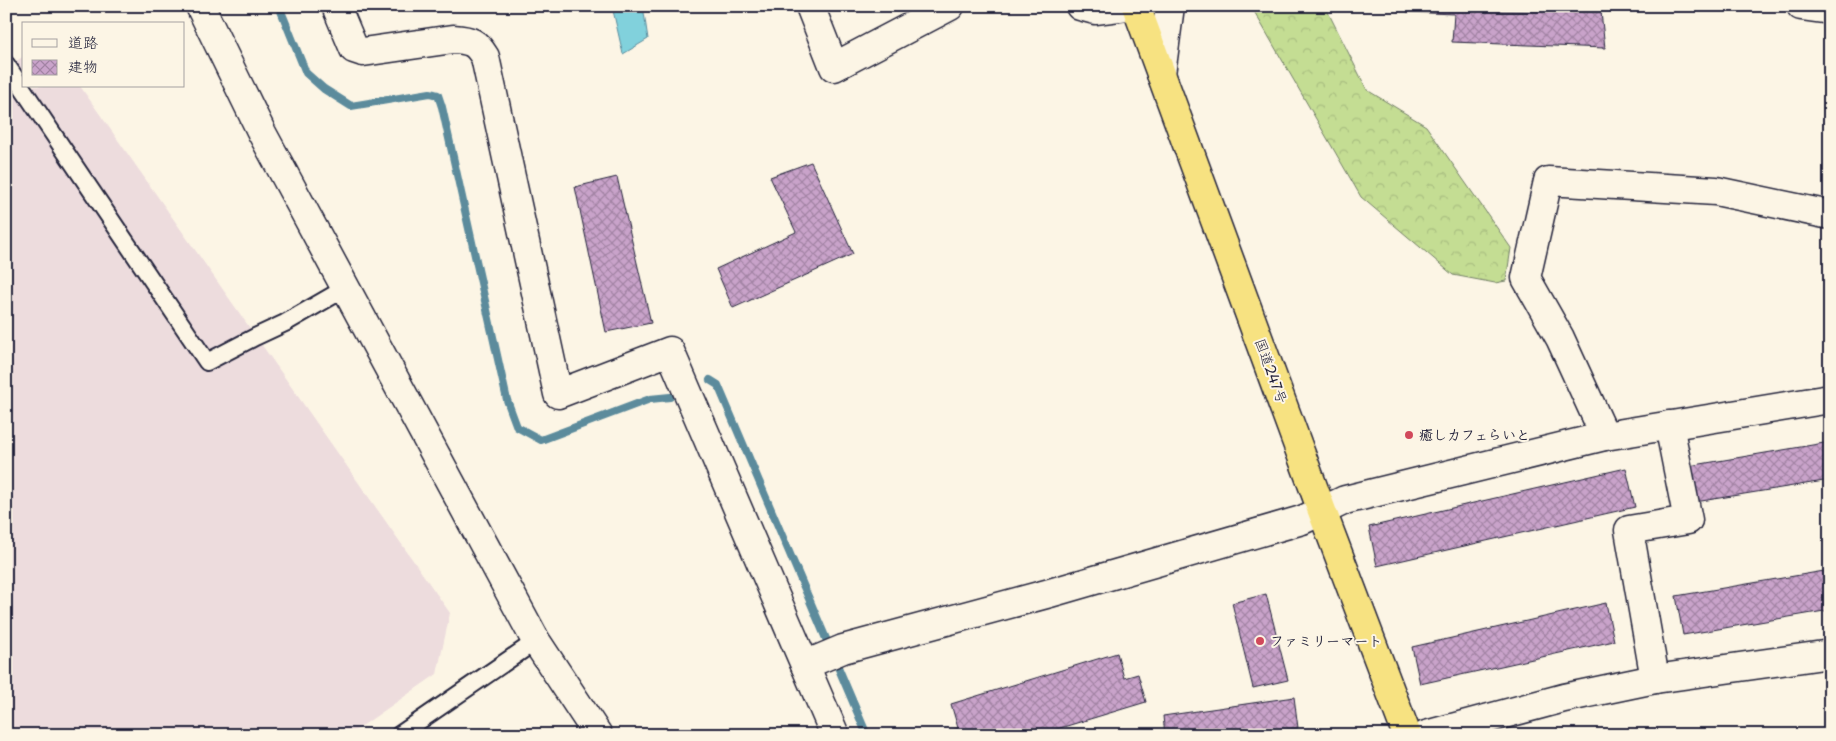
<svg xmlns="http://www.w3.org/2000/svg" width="1836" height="741" font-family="'Playpen Sans','Klee One',sans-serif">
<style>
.built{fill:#eddcdd}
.forest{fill:url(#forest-crowns);stroke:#738067}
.water{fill:#81d1dc;stroke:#5b8b9c}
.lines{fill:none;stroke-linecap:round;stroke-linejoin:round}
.stream{stroke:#5b8b9c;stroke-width:8}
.building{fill:url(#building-cross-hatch);stroke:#22223b}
.lane-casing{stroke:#22223b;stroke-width:20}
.street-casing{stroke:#22223b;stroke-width:31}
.secondary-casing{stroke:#22223b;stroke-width:31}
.highway-casing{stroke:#22223b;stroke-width:31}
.lane{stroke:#fcf5e5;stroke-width:16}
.street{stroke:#fcf5e5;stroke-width:28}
.secondary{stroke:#fcf5e5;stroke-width:28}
.highway{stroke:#f7e281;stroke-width:28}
.poi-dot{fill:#d1495b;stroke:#fcf5e5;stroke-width:2}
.labels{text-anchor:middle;stroke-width:4;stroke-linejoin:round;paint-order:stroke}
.street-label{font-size:14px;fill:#22223b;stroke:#fcf5e5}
.poi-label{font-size:14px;font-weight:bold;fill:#22223b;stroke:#fcf5e5;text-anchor:start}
</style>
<defs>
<pattern id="forest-crowns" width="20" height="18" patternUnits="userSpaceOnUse" patternTransform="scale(1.25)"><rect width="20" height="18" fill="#c4dd93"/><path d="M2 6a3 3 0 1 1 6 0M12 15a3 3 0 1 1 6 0" fill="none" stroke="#a8bd80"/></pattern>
<pattern id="building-cross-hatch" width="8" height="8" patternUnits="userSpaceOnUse" patternTransform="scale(1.25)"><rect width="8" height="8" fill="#c9a3ca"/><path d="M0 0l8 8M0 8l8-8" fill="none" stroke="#a384a5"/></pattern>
</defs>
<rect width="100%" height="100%" fill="#fcf5e5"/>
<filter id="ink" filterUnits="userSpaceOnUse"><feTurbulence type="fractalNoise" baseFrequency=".02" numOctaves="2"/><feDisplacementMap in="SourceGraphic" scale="10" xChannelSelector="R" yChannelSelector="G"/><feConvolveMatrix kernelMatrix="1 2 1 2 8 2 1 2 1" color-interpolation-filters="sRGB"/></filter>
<g filter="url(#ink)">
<path class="built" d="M24,56V86H80L450,613L437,674L349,735H6V68Z"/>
<path class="forest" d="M1251,6H1325L1367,90L1426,126L1511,248L1506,281L1495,283L1453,275L1361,197Z"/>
<path class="water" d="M612,6H643L648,39L623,54Z"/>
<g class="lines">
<g class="stream">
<path d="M279,6L306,73L324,89L351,106L430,93L438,95L442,107L507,400L517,427L541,440L650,399L670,397"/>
<path d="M710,380L718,385L867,735"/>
</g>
</g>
<g class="building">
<path d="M1407,6H1463V10L1601,12L1605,48L1452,42L1454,14L1407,12Z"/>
<path d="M811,162L853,254L733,308L716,269L796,232L770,177Z"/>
<path d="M617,177L651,323L606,332L575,187Z"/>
<path d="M1830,442V480L1689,503L1683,467Z"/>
<path d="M1626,468L1635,507L1377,566L1369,527Z"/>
<path d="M1830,570V610L1683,635L1676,596Z"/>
<path d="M1266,594L1288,680L1253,688L1232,603Z"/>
<path d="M1606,603L1614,641L1420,684L1412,647Z"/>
<path d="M1117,653L1124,678L1138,674L1146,702L1037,735H950L949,731L958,728L951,704Z"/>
<path d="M1294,697L1298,728L1253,735H1165L1163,716Z"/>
</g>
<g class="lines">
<defs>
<g id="lane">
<path d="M6,64L207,362L255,337L285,323L344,289"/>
<path d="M399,735L536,641"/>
</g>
<g id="street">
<path d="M336,6L354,49L363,52L453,39C471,40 476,42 485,57L558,394L670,351L835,735"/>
<path d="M810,6L834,67L950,6"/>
<path d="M1080,6L1095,10L1127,6"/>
<path d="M1801,6L1830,10"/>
<path d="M1161,74L1170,6"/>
<path d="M1605,436L1560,338L1526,278L1548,181L1716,191L1830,215"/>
<path d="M805,665L843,649L1050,593L1302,520L1322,511"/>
<path d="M1655,679L1629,530L1688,520L1669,425"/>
<path d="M1426,735L1564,698L1655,679L1830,654"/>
</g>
<g id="secondary">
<path d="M200,6L262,133L536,641L598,735"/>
<path d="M1322,511L1345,500L1605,436L1830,399"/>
</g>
<path id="highway" d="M1136,6L1322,511L1407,735"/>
</defs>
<use href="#lane" class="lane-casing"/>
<use href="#street" class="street-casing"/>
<use href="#secondary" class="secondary-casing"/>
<use href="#highway" class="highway-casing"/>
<use href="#lane" class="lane"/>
<use href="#street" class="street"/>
<use href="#secondary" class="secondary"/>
<use href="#highway" class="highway"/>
</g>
</g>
<g class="poi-dot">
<circle cx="1409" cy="435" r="5"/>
<circle cx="1260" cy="641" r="5"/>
</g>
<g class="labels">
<g class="street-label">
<text transform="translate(1271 371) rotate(70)" y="5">国道247号</text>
</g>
<g class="poi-label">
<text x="1419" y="440">癒しカフェらいと</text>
<text x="1270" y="646">ファミリーマート</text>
</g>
</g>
<rect width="1836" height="741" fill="none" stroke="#fcf5e5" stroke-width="25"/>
<rect x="12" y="12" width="1811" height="716" fill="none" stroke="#22223b" stroke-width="2" filter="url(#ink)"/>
<rect x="22" y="22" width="162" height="65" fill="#fcf5e5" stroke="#a5a1a1"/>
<rect x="32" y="39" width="25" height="8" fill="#fcf5e5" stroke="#a5a1a1"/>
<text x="68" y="48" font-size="15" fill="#22223b">道路</text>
<rect x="32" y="60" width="25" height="15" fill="url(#building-cross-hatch)" stroke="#a5a1a1"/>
<text x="68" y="72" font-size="15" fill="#22223b">建物</text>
</svg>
